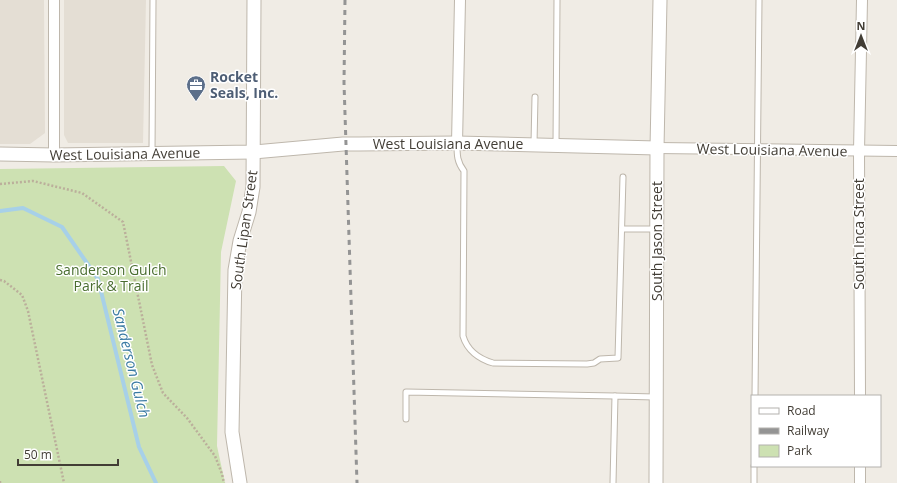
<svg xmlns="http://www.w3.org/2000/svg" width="897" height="483" font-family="'Open Sans',sans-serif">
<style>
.residential{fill:#e4ded4}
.green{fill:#cde1b2}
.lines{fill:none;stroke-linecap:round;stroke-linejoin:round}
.stream{stroke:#a7d0e8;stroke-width:4}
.service-casing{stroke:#beb7ac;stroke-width:7}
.minor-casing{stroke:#beb7ac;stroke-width:12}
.tertiary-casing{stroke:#beb7ac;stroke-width:15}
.path{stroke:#bbaf9b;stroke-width:2.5;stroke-dasharray:2 2;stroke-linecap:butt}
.service{stroke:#fff;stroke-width:5}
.minor{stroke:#fff;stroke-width:10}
.tertiary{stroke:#fff;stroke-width:13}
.rail{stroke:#949494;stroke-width:3;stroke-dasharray:5 5;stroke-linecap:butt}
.labels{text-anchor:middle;stroke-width:3;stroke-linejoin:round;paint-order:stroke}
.service-label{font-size:14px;font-weight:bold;fill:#4e5e75;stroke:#fff;text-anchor:start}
.street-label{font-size:14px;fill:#423d35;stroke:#fff}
.park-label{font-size:14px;fill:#496d2f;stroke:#fff}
.water-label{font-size:15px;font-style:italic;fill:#3a7aa2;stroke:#fff}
</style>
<rect width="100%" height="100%" fill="#f0ece5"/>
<g class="residential">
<path d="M0,0H44L45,133L30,144H0Z"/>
<path d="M64,0H146L143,143H68L64,135Z"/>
</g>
<path class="green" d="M224,166L236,181L221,252L217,446L225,483H0V169Z"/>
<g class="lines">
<path class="stream" d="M0,211L23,208L62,227L98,279L139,447L156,483"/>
<defs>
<g id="service">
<path d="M457,144C457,155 457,162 464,171L463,336C467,350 479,359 493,363L587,364L594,363L600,359L618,358L623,177"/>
<path d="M534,144L535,97"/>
<path d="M556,145L557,0"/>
<path d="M152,152L153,0"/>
<path d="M622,229H657"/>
<path d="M755,396L759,0"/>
<path d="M406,419V392L615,396"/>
<path d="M613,483L615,396L655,397"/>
<path d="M754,483V466"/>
</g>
<g id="minor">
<path d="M54,0V155"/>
<path d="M457,143L460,0"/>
<path d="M657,148L897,151"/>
<path d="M860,396L859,151L862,0"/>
<path d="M860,466V483"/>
</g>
<g id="tertiary">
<path d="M0,154L54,155L253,152L343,144H359L457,143L657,148"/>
<path d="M240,483L232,432L235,270L240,241L249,212L253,187L254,0"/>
<path d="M656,483L657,148L660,0"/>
</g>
</defs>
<use href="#service" class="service-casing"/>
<use href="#minor" class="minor-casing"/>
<use href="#tertiary" class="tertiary-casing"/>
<g class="path">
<path d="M0,184L33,181L82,193L123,222L152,365L163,393L187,418L215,456L222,474L224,483"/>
<path d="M0,280L4,281L22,295L28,311L64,483"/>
<path d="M0,481V483"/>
</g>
<use href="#service" class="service"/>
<use href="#minor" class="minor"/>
<use href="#tertiary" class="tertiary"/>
<path class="rail" d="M345,0L344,83L357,483"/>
</g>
<defs>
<symbol id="office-pin" viewBox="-11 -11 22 30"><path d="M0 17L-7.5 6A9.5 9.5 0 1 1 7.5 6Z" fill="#5c6f8a" stroke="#fff"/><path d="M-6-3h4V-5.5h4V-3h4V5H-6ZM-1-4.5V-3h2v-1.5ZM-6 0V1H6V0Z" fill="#fff"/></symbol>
</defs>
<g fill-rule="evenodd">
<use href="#office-pin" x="185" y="74" width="22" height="30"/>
</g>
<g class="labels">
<g class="service-label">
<text x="210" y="82">Rocket<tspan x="210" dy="16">Seals, Inc.</tspan></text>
</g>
<g class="street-label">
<text x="448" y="149">West Louisiana Avenue</text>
<text transform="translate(772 150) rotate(1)" y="5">West Louisiana Avenue</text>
<text transform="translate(125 154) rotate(-1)" y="5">West Louisiana Avenue</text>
<text transform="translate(244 230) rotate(-82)" y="5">South Lipan Street</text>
<text transform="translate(859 234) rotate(-90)" y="5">South Inca Street</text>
<text transform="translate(657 241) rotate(-90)" y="5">South Jason Street</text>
</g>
<g class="park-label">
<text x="111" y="275">Sanderson Gulch<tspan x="111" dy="16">Park &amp; Trail</tspan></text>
</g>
<g class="water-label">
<text transform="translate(131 363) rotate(76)" y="5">Sanderson Gulch</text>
</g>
</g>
<rect x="751" y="395" width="130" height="72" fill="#ffffff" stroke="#b3b1ae"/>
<rect x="759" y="408" width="20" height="6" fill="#ffffff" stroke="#b3b1ae"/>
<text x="787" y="415" font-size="12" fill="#423d35">Road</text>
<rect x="759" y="428" width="20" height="6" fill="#949494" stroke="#b3b1ae"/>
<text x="787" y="435" font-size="12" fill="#423d35">Railway</text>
<rect x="759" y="445" width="20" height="12" fill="#cde1b2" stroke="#b3b1ae"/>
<text x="787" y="455" font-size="12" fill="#423d35">Park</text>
<g transform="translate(861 36)" stroke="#ffffff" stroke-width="3" paint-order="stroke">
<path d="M0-3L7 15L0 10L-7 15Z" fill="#423d35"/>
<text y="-6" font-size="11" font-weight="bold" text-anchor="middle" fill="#423d35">N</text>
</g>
<path d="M18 459v6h100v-6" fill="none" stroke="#423d35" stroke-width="2"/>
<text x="24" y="459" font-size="12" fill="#423d35" stroke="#ffffff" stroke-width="3" paint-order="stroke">50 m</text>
</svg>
